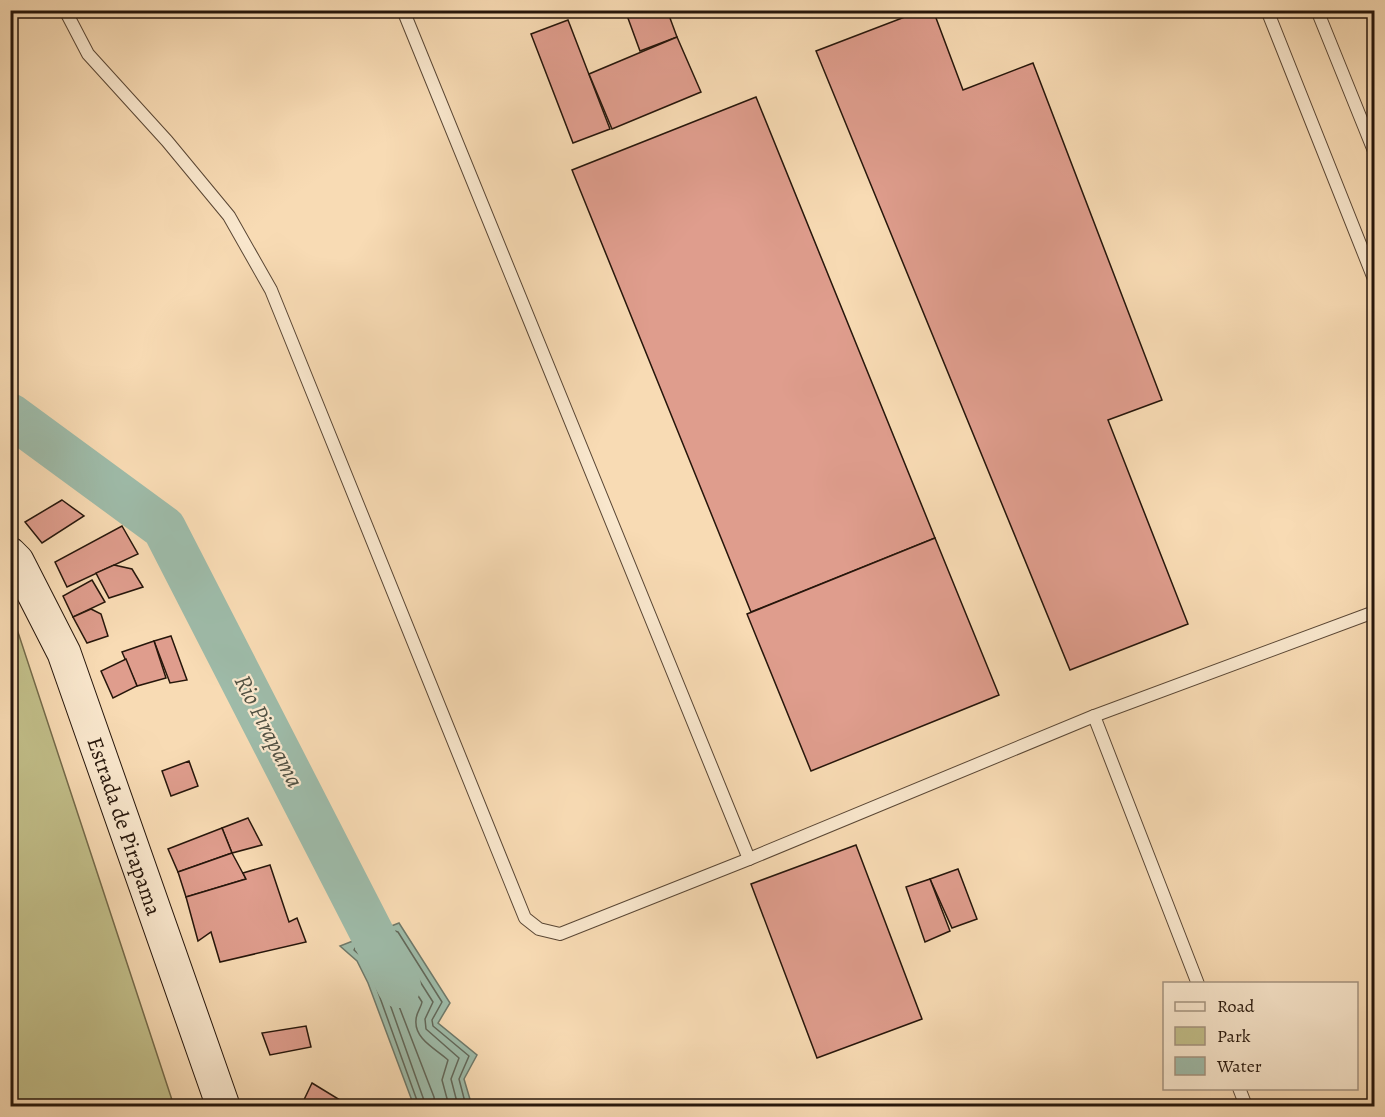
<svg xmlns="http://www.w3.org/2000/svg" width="1385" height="1117" font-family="Alegreya,serif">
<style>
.green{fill:#c2bf8a;stroke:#746a4a;stroke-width:1.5}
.water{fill:#9ebba9;stroke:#6e796a;stroke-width:1.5}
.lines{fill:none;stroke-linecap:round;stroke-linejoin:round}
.shore{stroke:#62685a;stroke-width:1.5}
.river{stroke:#9ebba9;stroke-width:44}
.building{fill:#df9d8d;stroke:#26160b;stroke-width:1.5}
.lane-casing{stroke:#5a4735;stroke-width:14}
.secondary-casing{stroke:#26160b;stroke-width:35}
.lane{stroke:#fae8ce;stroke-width:12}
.secondary{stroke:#fae8ce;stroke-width:33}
.labels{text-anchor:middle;stroke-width:4.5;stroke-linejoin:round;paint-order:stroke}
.street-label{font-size:22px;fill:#26160b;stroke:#fae8ce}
.water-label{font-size:24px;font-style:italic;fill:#505042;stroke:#fae8ce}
</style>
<rect width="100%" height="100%" fill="#f8dbb4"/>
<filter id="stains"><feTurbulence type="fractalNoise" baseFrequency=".00333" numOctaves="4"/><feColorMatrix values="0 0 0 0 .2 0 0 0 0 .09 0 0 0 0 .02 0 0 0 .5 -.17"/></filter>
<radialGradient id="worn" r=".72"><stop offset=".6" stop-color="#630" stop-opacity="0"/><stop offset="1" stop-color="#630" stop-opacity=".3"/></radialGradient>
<path class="green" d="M10,615L14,620L174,1106H11Z"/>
<path class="water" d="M399,923L450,1003L438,1023L477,1055L464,1079L472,1106H414L368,983L357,961L340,946Z"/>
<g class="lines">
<g class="shore">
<path d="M419,1106L374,981L363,958L354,950L356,946L395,931L398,932L442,1002L432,1020L433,1026L469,1056L459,1079L466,1106"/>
<path d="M426,1106L381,979L368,952L369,949L392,940L395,942L433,1002L425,1019L426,1029L459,1058L451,1079L458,1106"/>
<path d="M435,1106L434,1097L380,957L382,954L388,951L391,953L422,1002C421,1008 416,1013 416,1020C414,1039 436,1049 448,1060L442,1080L449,1106"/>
</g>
<path class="river" d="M10,415L164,528L399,986"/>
</g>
<g class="building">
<path d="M625,10H667L677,37L640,51Z"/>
<path d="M923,10H933L963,90L1033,63L1162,400L1108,420L1188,624L1070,670L816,51Z"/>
<path d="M568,20L610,129L573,143L531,34Z"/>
<path d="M677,37L701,92L612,129L589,74Z"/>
<path d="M756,97L935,538L751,612L572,170Z"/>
<path d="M62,500L84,516L42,543L25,522Z"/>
<path d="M122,526L138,554L67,587L55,562Z"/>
<path d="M935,538L999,695L811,771L747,614Z"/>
<path d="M114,565L132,569L143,587L109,598L96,573Z"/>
<path d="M92,580L105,602L73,617L63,596Z"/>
<path d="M91,609L101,614L108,636L87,643L73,617Z"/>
<path d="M171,636L187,680L170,683L154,641Z"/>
<path d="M154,641L166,678L137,686L122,652Z"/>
<path d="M126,659L137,686L113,698L101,671Z"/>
<path d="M189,761L198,786L171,796L162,771Z"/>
<path d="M248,818L262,845L232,853L222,828Z"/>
<path d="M222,828L232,853L178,872L168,849Z"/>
<path d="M856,845L922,1019L817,1058L751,884Z"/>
<path d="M232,853L246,879L186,897L178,872Z"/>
<path d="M270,865L289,922L297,918L306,942L220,962L211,932L198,941L186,897L246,879L243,873Z"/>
<path d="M958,869L977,919L952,928L930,879Z"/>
<path d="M930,879L950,931L925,942L906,887Z"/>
<path d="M306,1026L311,1047L270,1055L262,1033Z"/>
<path d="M312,1083L340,1100L336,1106H301Z"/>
</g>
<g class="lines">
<defs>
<g id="lane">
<path d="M65,10L88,54L167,141L229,216L271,290L525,918L539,929L560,934L749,859L1094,716L1374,612"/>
<path d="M403,10L749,859"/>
<path d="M1267,10L1374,279"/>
<path d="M1317,10L1374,151"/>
<path d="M1094,716L1198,984"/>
<path d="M1239,1088L1246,1106"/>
</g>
<path id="secondary" d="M10,554L17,561L64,653L223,1106"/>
</defs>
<use href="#lane" class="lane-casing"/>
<use href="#secondary" class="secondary-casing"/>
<use href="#lane" class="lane"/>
<use href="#secondary" class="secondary"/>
</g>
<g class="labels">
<g class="street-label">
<text transform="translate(125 826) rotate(71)" y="8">Estrada de Pirapama</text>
</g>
<g class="water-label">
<text transform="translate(269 731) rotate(63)" y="8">Rio Pirapama</text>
</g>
</g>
<rect width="1385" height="1117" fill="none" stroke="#f8dbb4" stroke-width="36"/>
<rect x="12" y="12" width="1361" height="1093" fill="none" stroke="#26160b" stroke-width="3"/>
<rect x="18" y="18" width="1349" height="1081" fill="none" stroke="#26160b" stroke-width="1.5"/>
<rect x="1163" y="982" width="195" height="108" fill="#fae8ce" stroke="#a59480" stroke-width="1.5"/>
<rect x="1175" y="1002" width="30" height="9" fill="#fae8ce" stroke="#a59480" stroke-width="1.5"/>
<text x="1217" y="1012" font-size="18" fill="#26160b">Road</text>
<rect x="1175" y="1027" width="30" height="18" fill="#c2bf8a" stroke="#a59480" stroke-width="1.5"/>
<text x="1217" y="1042" font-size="18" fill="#26160b">Park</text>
<rect x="1175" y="1057" width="30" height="18" fill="#9ebba9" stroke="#a59480" stroke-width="1.5"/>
<text x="1217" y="1072" font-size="18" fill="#26160b">Water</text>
<rect width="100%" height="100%" filter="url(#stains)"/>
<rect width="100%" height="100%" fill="url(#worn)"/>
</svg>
